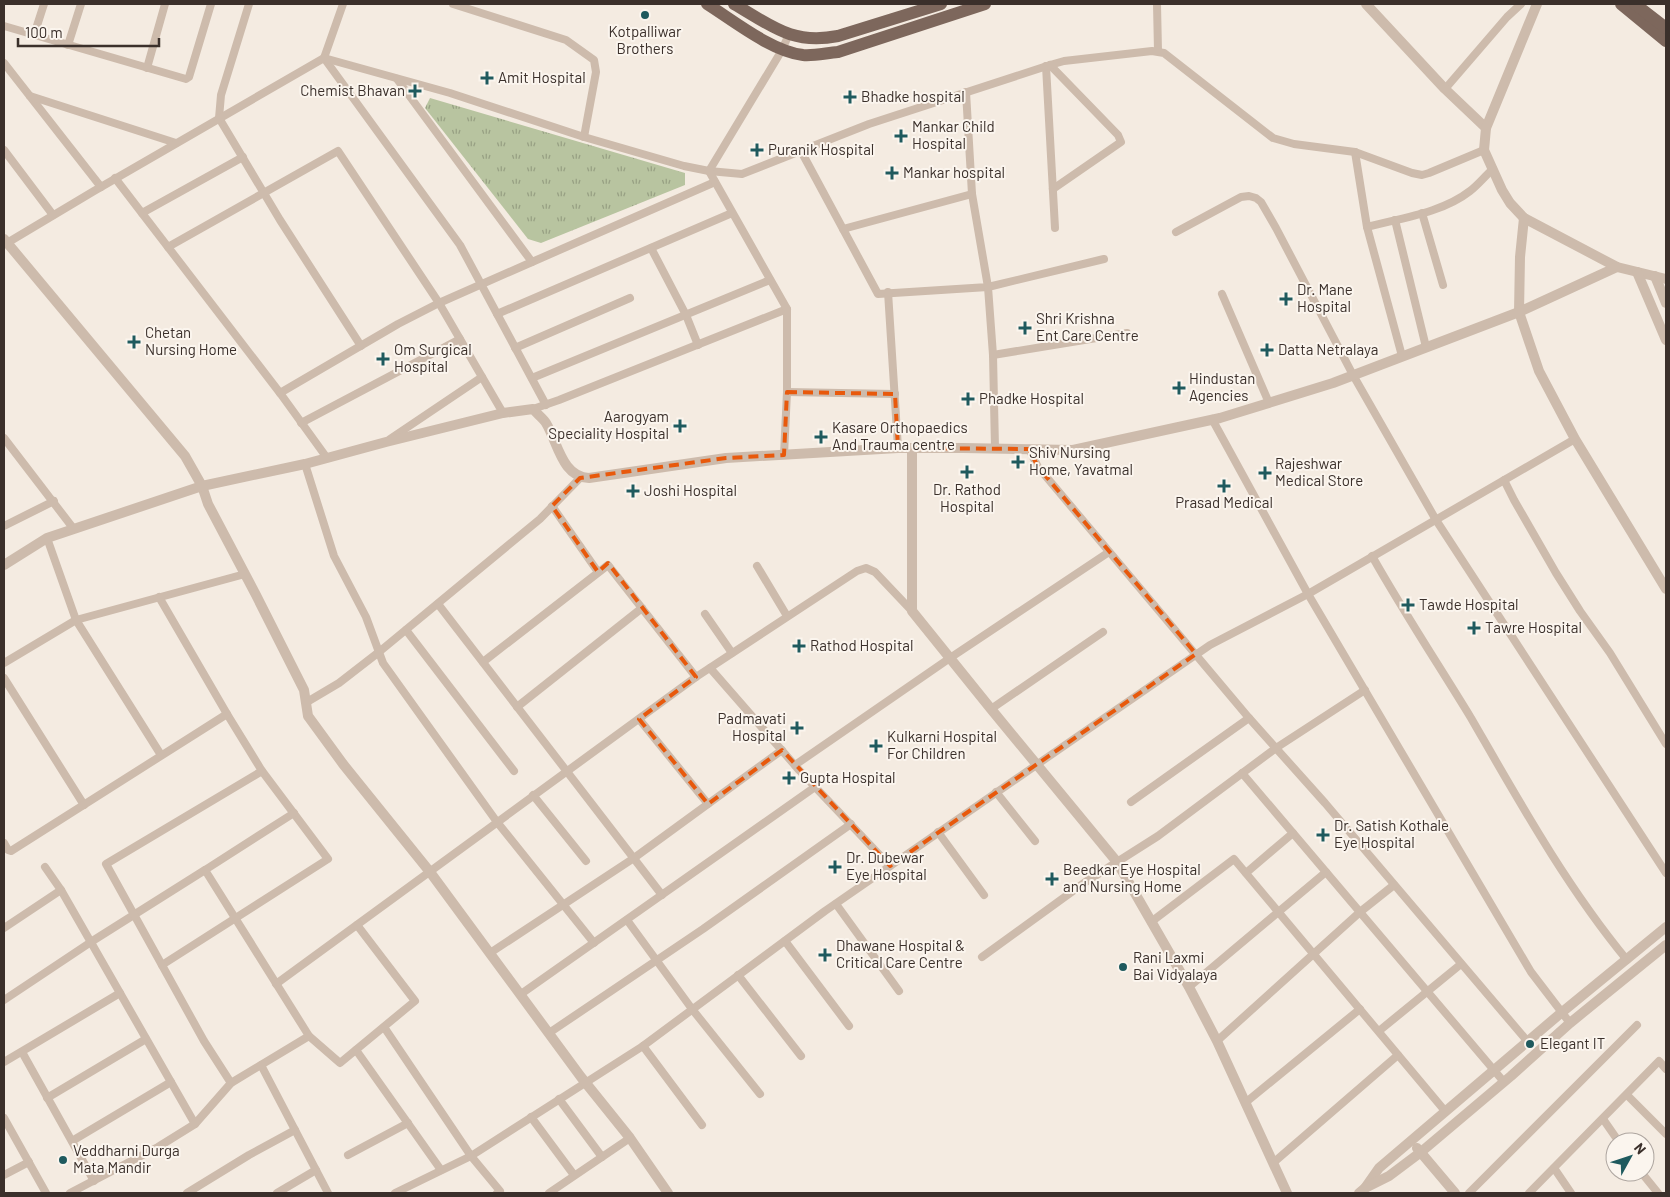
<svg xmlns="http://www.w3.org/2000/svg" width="1670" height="1197" font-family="Barlow,sans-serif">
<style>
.grass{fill:url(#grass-tufts)}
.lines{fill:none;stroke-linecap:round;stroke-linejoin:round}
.minor{stroke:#cdbbac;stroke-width:8}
.tertiary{stroke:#cdbbac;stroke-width:10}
.primary{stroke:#7d675c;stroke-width:12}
.marked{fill:none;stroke:#e8590c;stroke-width:4;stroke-dasharray:10 6;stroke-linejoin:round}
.poi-dot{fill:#1f5a5e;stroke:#fbf5ee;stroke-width:2}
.labels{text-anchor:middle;stroke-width:4;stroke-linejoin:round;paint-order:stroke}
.poi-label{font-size:15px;fill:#3b302b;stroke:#fbf5ee;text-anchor:start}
</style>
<defs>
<pattern id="grass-tufts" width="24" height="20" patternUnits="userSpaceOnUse" patternTransform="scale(1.25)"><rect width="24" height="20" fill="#b8c4a0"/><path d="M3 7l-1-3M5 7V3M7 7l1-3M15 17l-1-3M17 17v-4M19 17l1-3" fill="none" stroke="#97a083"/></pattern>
</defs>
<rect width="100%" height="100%" fill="#f4ebe1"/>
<path class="grass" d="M430,98L685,173V185L541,243L528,239L425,108Z"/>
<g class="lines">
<g class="minor">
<path d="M249,4L221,95L219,118L280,220L361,346"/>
<path d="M343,4L324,58L460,245L546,405"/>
<path d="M453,4L566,40L594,60L596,72L584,137"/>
<path d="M1157,4L1158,51"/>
<path d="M4,26L186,79L189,77L211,4"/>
<path d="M34,35L44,4"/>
<path d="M68,45L81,4"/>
<path d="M4,63L101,187"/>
<path d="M1050,65L1118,135L1121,142L1053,189"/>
<path d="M1046,66L1055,228"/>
<path d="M147,68L165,4"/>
<path d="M1445,89L1507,17L1521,4"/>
<path d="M30,96L176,143"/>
<path d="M4,150L53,215"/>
<path d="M801,151L878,294L988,287L972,194L966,92"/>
<path d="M1355,152L1367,227L1402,356"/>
<path d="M115,178L280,393L327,458"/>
<path d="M142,213L243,157"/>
<path d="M1422,213L1443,285"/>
<path d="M1395,220L1426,347"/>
<path d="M1367,227C1401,218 1442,213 1470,191C1478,185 1485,176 1493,169"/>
<path d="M843,229L972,194"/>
<path d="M1176,232L1241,197L1249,196L1256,198L1261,202L1276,228L1353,375L1436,520L1666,873"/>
<path d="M7,243L94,191L324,58L450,93L584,137L684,166L709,171L742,174L869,124L1050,65L1064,61L1152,51L1164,53L1273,138L1294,144L1355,152L1412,173L1422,175L1429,173L1484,150"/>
<path d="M168,247L338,151L439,303L503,413"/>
<path d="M651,248L686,315L698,345"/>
<path d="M532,262L715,182"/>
<path d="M888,292L898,448"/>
<path d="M1222,294L1269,403"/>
<path d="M497,314L732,213"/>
<path d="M515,348L630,298"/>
<path d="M993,355L1127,333"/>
<path d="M532,378L770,280"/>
<path d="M787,392L895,394"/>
<path d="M280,393L398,324L439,303L532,262L397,79"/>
<path d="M533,409L559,400L787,309"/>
<path d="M1212,419L1308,594L1531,972L1570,1023"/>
<path d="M301,423L460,339"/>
<path d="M4,438L73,528"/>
<path d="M390,439L482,377"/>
<path d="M995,448L993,355L988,287L1104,259"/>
<path d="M1029,449L1038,467L1249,718L1325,803L1528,1042"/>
<path d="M784,455L787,392V309L709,171L782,50L789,34"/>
<path d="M305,464L334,556L366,617L383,663L497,822L594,943"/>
<path d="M1504,480L1514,500L1556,573L1580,611L1610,653L1666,744"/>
<path d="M552,506L598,572"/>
<path d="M4,526L54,501"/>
<path d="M47,538L76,620L161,755"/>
<path d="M1372,556C1403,611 1438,664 1471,718C1519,801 1566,886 1627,960"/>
<path d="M757,566L787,616"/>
<path d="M159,597L227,714L262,771L328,859L162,965"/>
<path d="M438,604L662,895"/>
<path d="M705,614L732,653"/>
<path d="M406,630L514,771"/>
<path d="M483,662L608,565L696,677"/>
<path d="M4,663L76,620L245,574"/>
<path d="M710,668L799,770L890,866"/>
<path d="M4,678L84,805"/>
<path d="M307,702L339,683L379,652L540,519L580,478"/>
<path d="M517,707L642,608"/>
<path d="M991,709L1103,632"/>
<path d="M639,719L708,804"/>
<path d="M795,765L950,658L1109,552"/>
<path d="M1242,773L1504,1082"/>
<path d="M996,792L1035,841"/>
<path d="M533,795L586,861"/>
<path d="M1131,802L1249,718"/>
<path d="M938,832L984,895"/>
<path d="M4,843L8,850L11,851L227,714"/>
<path d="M45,867L61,890"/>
<path d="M1246,873L1293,833"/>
<path d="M836,904L899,991"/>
<path d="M627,920L692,1009L760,1094"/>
<path d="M1151,922L1234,859L1445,1111"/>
<path d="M4,928L61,890L195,1124"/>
<path d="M785,941L849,1026"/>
<path d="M490,953L634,858L782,750"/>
<path d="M982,957L1084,883L1158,836L1276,748L1365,690"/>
<path d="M738,975L801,1056"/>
<path d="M276,984L696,677L857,571L866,568L875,572L912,611"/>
<path d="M1189,987L1326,872"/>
<path d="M521,994L815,787"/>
<path d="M4,1000L94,940L205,870"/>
<path d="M384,1027L471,1156L395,1193"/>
<path d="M1379,1031L1461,964"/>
<path d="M549,1033L703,929L851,824"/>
<path d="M309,1036L340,1063L415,1001L357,925"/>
<path d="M1217,1041L1360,912L1394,885"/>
<path d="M643,1046L702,1125"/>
<path d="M356,1050L441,1170"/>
<path d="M22,1052L94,1181"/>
<path d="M4,1062L120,993"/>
<path d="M261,1065L328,1193"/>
<path d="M231,1083L204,1041L106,864L262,771"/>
<path d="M1627,1095L1666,1134"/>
<path d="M47,1098L146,1039"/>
<path d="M559,1099L602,1157"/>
<path d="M1245,1103L1360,1009"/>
<path d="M531,1117L574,1175"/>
<path d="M4,1118L46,1193"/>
<path d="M1603,1119L1619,1142"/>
<path d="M72,1141L171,1082"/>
<path d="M348,1155L408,1123"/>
<path d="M1273,1163L1398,1055"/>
<path d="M1554,1168L1571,1193"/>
<path d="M1641,1172L1658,1193"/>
<path d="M4,1175L29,1162"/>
<path d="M70,1193L158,1147L195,1124L231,1083L309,1036L205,870L294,813"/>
<path d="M187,1193L249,1155L295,1130"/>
<path d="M277,1193L316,1170"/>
<path d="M497,1193L500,1191L471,1156L643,1046L825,911L1210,645L1308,594L1575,439"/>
<path d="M549,1193L630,1138"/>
<path d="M1469,1193L1637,1025"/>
<path d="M1529,1193L1659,1061L1666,1069"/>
</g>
<g class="tertiary">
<path d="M1366,4L1445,89L1486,128"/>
<path d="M1537,4L1486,128L1484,150L1502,190L1510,203L1524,218L1617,267L1666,279"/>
<path d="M1524,218L1520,257L1519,312L1539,371L1575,439L1666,589"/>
<path d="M4,239L185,456L202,486L208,504L256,595L304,690L308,716L343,764L430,872L581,1077L630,1138L668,1193"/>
<path d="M1637,272L1666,340"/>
<path d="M1655,276L1666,303"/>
<path d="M912,448V611L991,709L1117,862L1189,987L1217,1041L1287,1193"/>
<path d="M4,565L47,538L202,486L305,464L386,442L503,413L533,409C537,414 543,418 546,423C558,443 562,477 589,478L726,458L898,448H963L1073,450L1220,418L1333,383L1519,312L1617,267"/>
<path d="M1417,1148L1455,1193"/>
<path d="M1365,1188L1379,1168L1561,1013L1666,927"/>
<path d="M1359,1193L1365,1188L1389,1176L1421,1152L1511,1076L1570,1023L1666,945"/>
</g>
<g class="primary">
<path d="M707,4C734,21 771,51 803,55C814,56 826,53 838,52L985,4"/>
<path d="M734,4C772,26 792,45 838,36L941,4"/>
<path d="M1621,4L1666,41"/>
<path d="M1635,4L1666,28"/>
</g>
</g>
<path class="marked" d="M787,392L895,394L898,448L1029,449L1038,467L1196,654L890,866L782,750L708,804L639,719L696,677L608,563L598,572L552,506L580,478L726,458L784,455Z"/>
<g class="poi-dot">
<circle cx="645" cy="15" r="5"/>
<path d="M484.5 70.5h5v5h5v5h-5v5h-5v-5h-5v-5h5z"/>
<path d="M412.5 83.5h5v5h5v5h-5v5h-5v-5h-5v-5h5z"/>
<path d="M847.5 89.5h5v5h5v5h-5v5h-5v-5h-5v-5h5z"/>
<path d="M898.5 128.5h5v5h5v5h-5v5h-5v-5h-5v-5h5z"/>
<path d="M754.5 142.5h5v5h5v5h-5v5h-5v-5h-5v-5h5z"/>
<path d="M889.5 165.5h5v5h5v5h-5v5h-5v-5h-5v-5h5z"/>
<path d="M1283.5 291.5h5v5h5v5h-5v5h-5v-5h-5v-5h5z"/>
<path d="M1022.5 320.5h5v5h5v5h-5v5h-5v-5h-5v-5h5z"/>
<path d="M131.5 334.5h5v5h5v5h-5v5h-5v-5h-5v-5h5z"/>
<path d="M1264.5 342.5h5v5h5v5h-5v5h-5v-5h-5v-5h5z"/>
<path d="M380.5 351.5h5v5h5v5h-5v5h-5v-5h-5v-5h5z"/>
<path d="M1176.5 380.5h5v5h5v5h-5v5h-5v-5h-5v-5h5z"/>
<path d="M965.5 391.5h5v5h5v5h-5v5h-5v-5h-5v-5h5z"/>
<path d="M677.5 418.5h5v5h5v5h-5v5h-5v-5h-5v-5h5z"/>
<path d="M818.5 429.5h5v5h5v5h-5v5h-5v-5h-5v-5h5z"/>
<path d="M1015.5 454.5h5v5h5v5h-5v5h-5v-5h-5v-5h5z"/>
<path d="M964.5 464.5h5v5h5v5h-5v5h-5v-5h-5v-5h5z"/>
<path d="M1262.5 465.5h5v5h5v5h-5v5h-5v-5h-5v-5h5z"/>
<path d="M1221.5 478.5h5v5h5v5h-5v5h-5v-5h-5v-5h5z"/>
<path d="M630.5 483.5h5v5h5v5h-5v5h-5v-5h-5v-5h5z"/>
<path d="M1405.5 597.5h5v5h5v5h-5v5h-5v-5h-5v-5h5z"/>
<path d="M1471.5 620.5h5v5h5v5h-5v5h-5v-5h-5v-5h5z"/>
<path d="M796.5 638.5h5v5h5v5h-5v5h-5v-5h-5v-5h5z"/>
<path d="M794.5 720.5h5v5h5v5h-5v5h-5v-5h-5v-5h5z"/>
<path d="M873.5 738.5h5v5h5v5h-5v5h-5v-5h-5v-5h5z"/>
<path d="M786.5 770.5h5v5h5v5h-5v5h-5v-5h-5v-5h5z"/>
<path d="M1320.5 827.5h5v5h5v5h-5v5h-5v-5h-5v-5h5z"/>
<path d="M832.5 859.5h5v5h5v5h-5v5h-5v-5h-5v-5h5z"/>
<path d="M1049.5 871.5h5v5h5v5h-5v5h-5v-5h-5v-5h5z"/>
<path d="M822.5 947.5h5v5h5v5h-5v5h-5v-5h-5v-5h5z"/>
<circle cx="1123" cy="967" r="5"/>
<circle cx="1530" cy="1044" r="5"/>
<circle cx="63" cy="1160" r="5"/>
</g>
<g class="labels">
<g class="poi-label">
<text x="645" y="37" text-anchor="middle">Kotpalliwar<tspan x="645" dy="17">Brothers</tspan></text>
<text x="498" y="83">Amit Hospital</text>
<text x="405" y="96" text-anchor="end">Chemist Bhavan</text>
<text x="861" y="102">Bhadke hospital</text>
<text x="912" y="132">Mankar Child<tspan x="912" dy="17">Hospital</tspan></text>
<text x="768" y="155">Puranik Hospital</text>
<text x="903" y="178">Mankar hospital</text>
<text x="1297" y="295">Dr. Mane<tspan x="1297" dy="17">Hospital</tspan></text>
<text x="1036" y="324">Shri Krishna<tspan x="1036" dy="17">Ent Care Centre</tspan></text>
<text x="145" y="338">Chetan<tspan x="145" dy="17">Nursing Home</tspan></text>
<text x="394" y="355">Om Surgical<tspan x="394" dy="17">Hospital</tspan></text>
<text x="1278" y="355">Datta Netralaya</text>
<text x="1189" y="384">Hindustan<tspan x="1189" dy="17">Agencies</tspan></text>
<text x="979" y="404">Phadke Hospital</text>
<text x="669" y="422" text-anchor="end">Aarogyam<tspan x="669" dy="17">Speciality Hospital</tspan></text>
<text x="832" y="433">Kasare Orthopaedics<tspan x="832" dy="17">And Trauma centre</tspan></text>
<text x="1029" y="458">Shiv Nursing<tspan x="1029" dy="17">Home, Yavatmal</tspan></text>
<text x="1275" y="469">Rajeshwar<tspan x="1275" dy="17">Medical Store</tspan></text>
<text x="967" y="495" text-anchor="middle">Dr. Rathod<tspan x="967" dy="17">Hospital</tspan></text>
<text x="644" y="496">Joshi Hospital</text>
<text x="1224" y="508" text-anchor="middle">Prasad Medical</text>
<text x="1419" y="610">Tawde Hospital</text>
<text x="1485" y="633">Tawre Hospital</text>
<text x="810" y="651">Rathod Hospital</text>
<text x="786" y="724" text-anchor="end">Padmavati<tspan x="786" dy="17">Hospital</tspan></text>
<text x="887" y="742">Kulkarni Hospital<tspan x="887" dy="17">For Children</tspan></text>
<text x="800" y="783">Gupta Hospital</text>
<text x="1334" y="831">Dr. Satish Kothale<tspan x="1334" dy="17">Eye Hospital</tspan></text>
<text x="846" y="863">Dr. Dubewar<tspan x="846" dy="17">Eye Hospital</tspan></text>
<text x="1063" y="875">Beedkar Eye Hospital<tspan x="1063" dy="17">and Nursing Home</tspan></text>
<text x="836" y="951">Dhawane Hospital &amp;<tspan x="836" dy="17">Critical Care Centre</tspan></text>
<text x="1133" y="963">Rani Laxmi<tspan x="1133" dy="17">Bai Vidyalaya</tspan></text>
<text x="1540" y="1049">Elegant IT</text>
<text x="73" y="1156">Veddharni Durga<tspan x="73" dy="17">Mata Mandir</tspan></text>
</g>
</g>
<rect width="1670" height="1197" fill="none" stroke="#3b302b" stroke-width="10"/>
<g transform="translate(1630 1157) rotate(50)"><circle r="24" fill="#fbf5ee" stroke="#aea6a0"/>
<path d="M0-4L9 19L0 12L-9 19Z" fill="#1f5a5e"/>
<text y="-8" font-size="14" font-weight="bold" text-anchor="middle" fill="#3b302b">N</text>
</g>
<path d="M18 38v8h141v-8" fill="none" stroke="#3b302b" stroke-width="2.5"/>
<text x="25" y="38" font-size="15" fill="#3b302b" stroke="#fbf5ee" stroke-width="4" paint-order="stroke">100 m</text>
</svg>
